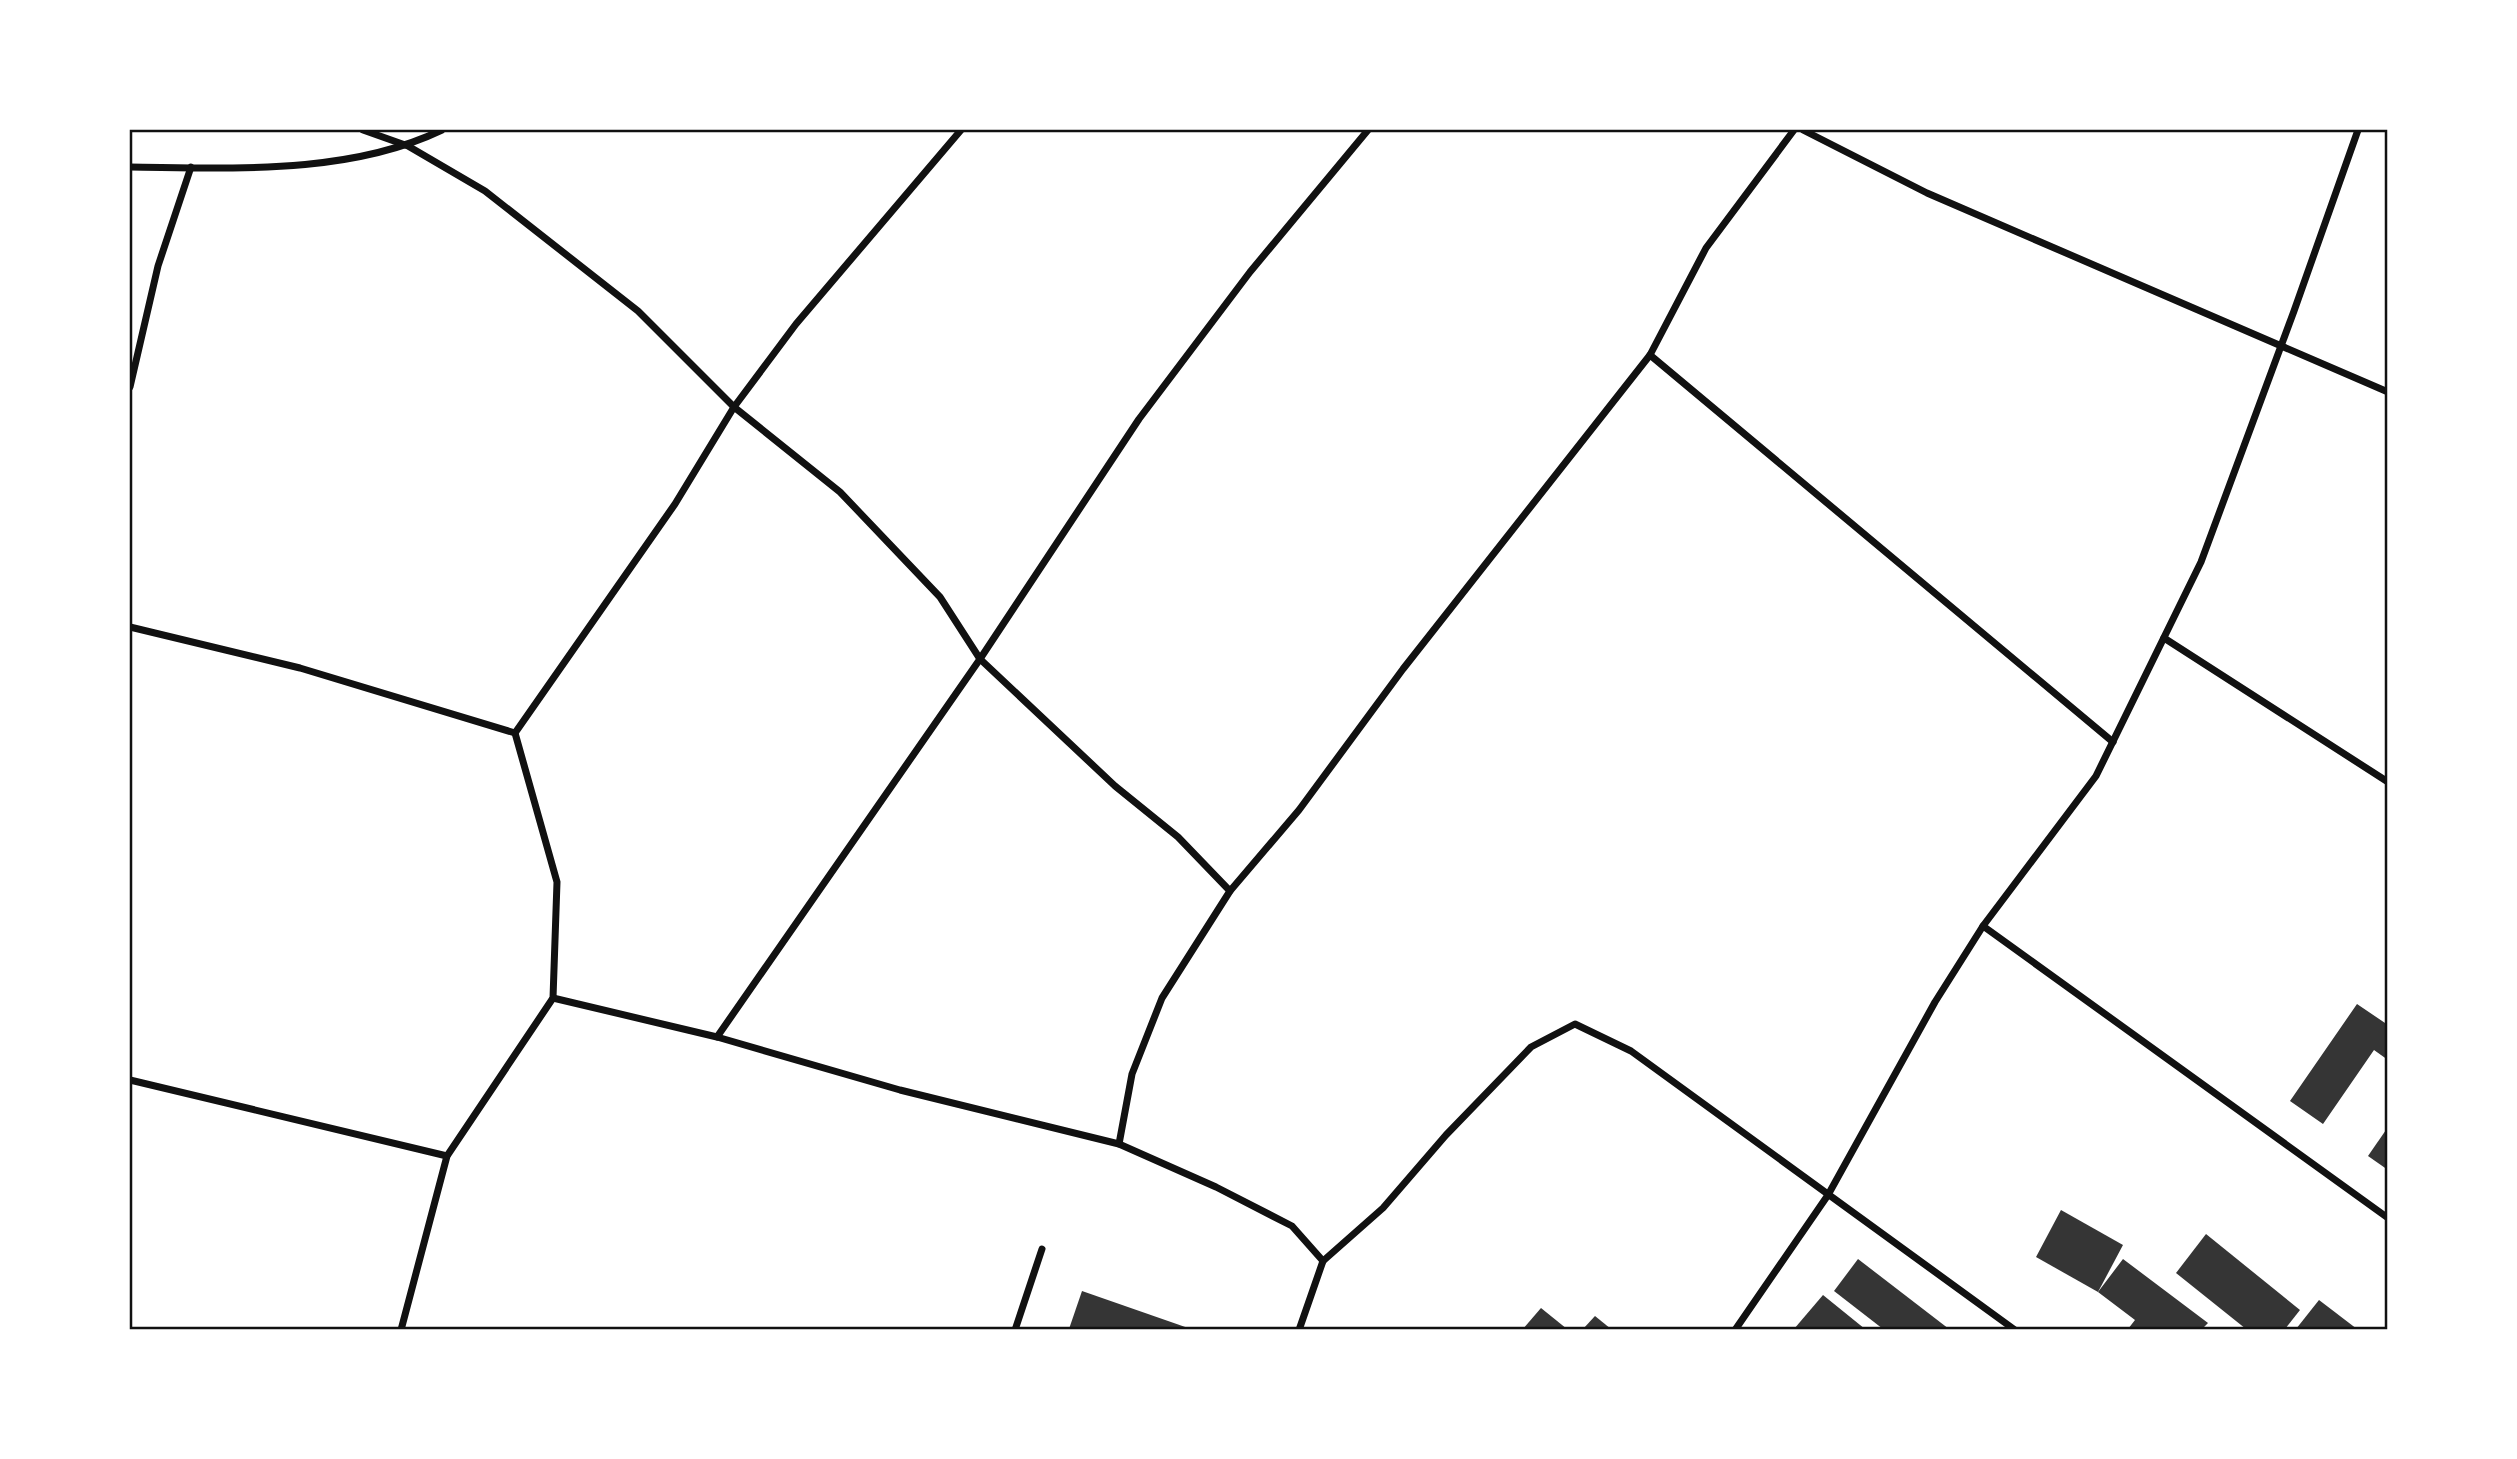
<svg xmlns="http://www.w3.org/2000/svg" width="2517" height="1459" font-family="'Nunito Sans',sans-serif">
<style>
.building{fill:#353535}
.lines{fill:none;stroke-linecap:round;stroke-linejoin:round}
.minor{stroke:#111;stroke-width:7}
.neatline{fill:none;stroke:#111;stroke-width:2.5}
</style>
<rect width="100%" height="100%" fill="#fff"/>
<g class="building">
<path d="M2357,1004L2388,1025V1060L2374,1050L2323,1124L2290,1101Z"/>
<path d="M2388,1127V1170L2368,1156Z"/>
<path d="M2061,1210L2123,1245L2098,1292L2036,1257Z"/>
<path d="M2206,1234L2300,1310L2285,1329H2246L2176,1273Z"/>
<path d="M1858,1259L1949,1329H1883L1834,1291Z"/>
<path d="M2123,1259L2208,1323L2202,1329H2128L2135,1320L2098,1292Z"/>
<path d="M1082,1291L1191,1329H1069Z"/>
<path d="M1823,1295L1865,1329H1794Z"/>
<path d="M2319,1300L2357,1329H2296Z"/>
<path d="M1541,1308L1567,1329H1523Z"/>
<path d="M1595,1316L1611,1329H1583Z"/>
</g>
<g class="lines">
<g class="minor">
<path d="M363,130L408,146L485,191L638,311L734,407L840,492L940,597L980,659L1115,786L1178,837L1230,891L1162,998L1132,1074L1119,1144"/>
<path d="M1803,130L1927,193L2388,392"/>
<path d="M130,167C232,168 348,175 442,130"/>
<path d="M1650,355L2113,742"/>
<path d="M130,387L158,266L191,167"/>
<path d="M130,627L300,668L515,733L557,882L553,998L447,1156L401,1330"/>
<path d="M2164,638L2388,782"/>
<path d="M515,733L675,504L734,407L796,324L961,130"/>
<path d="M1230,891L1299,810L1403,669L1650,355L1706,248L1794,130"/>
<path d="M1983,926L2388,1218"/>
<path d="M553,998L717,1037L900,1090L1119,1144L1216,1187L1292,1226L1323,1261L1299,1330"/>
<path d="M717,1037L980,659L1139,419L1250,272L1368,130"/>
<path d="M130,1080L447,1156"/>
<path d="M1323,1261L1383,1208L1446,1135L1531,1047L1575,1024L1631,1051L2015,1330"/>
<path d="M1015,1330L1042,1249"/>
<path d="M1735,1330L1828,1195L1935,1002L1983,926L2096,776L2201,562L2294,311L2358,130"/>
</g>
</g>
<rect width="2517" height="1459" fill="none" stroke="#ffffff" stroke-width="262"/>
<rect x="131" y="131" width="2255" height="1197" class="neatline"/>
</svg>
